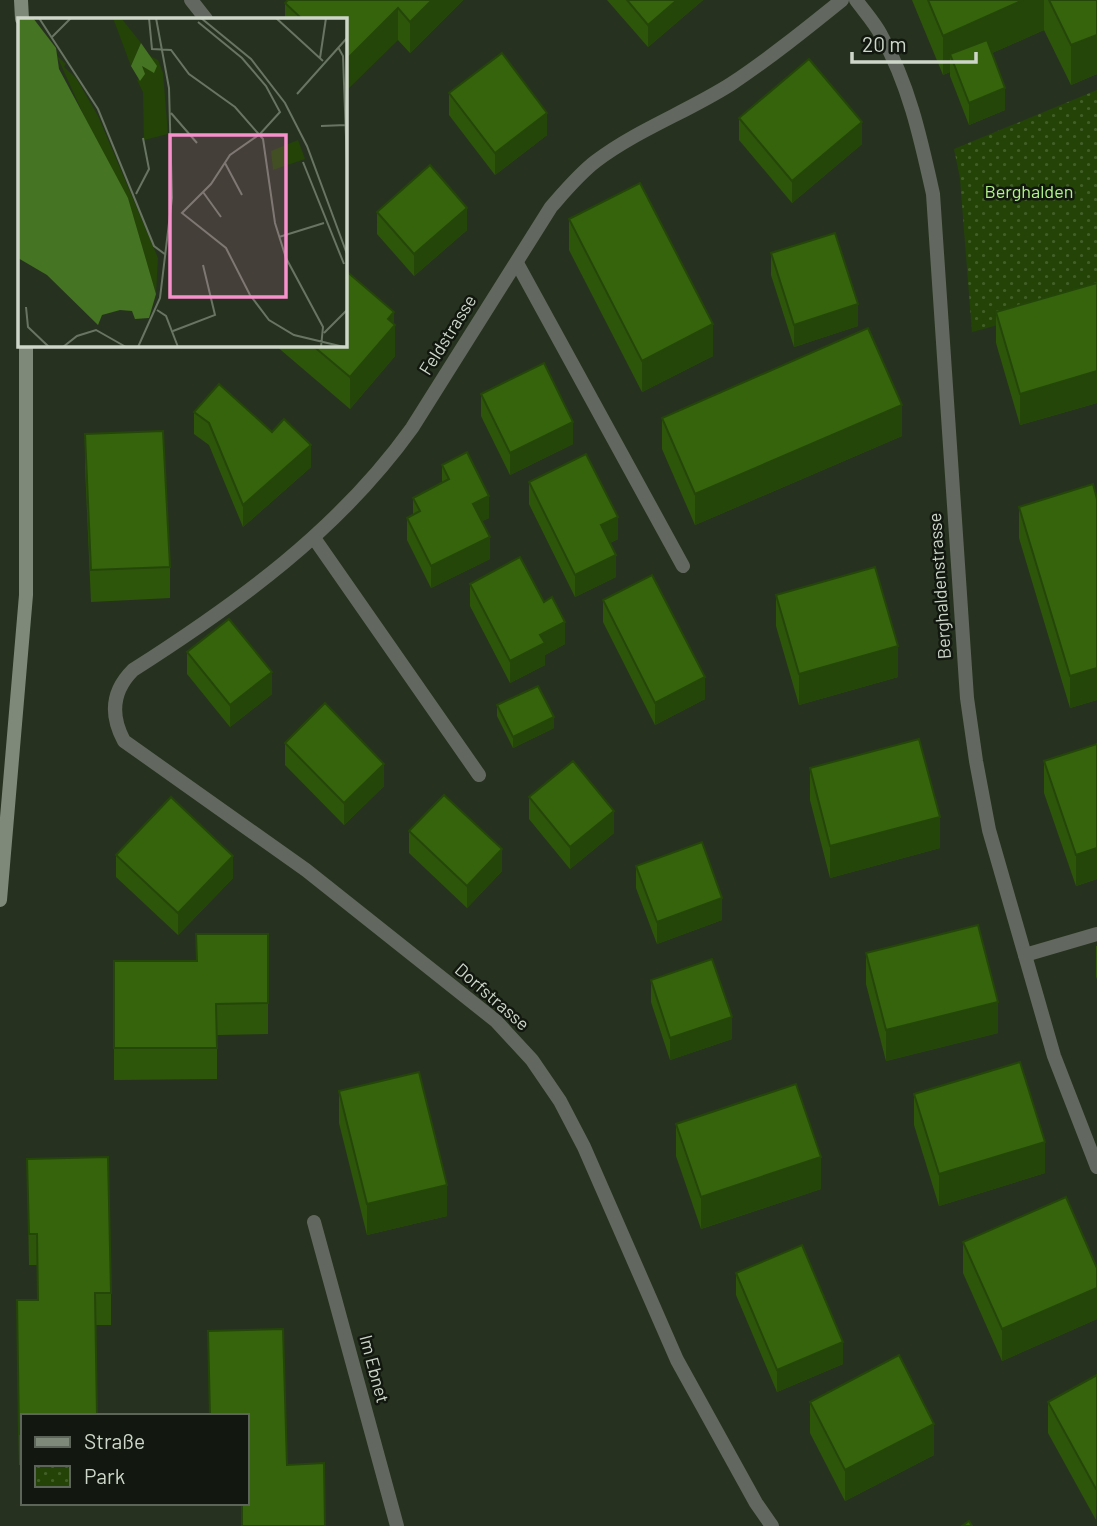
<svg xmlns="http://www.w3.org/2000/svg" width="1097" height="1526" font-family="Barlow,sans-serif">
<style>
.park{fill:url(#park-dots)}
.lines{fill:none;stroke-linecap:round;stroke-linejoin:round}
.lane{stroke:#62685f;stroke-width:14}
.street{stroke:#62685f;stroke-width:14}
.secondary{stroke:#7f897a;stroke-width:14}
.wall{fill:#2e560b}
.shaded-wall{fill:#254609}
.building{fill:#35640d;stroke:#254609;stroke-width:2}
.labels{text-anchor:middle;stroke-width:5;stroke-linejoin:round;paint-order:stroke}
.park-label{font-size:18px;fill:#b1f388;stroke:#12180f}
.street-label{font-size:18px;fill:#ced6ca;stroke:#12180f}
.inset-road{fill:none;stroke:#697463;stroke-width:2}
.view{fill:#f790cd;fill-opacity:0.15;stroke:#f790cd;stroke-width:3.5}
.inset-edge{fill:none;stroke:#ced6ca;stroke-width:3.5}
</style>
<defs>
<pattern id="park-dots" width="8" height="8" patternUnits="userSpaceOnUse" patternTransform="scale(1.75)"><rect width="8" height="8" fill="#234406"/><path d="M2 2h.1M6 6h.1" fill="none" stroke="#425e29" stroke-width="1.8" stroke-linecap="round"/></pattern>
</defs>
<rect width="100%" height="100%" fill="#26321f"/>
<path class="park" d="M1097,90V298L972,332L960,178L954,149Z"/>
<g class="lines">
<g class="lane">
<path d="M191,0L206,19"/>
<path d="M517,263L683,566"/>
<path d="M314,538L479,775"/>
</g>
<g class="street">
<path d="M856,0C864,11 875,23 881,35C909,84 921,140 933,194L967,698L976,761L989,830L1054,1056L1097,1167"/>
<path d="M1025,955L1097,934"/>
<path d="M314,1222L397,1526"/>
<path d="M772,1526L756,1503L677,1360L584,1147L560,1101L532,1060L496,1021L306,870L124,741C110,715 112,691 133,670C238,603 339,530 412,428L551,207C565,191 579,174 596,161C637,130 687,112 731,84C770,58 806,29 842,0"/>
</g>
<g class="secondary">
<path d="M21,0L22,19"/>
<path d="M0,900L26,595V345"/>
</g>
</g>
<g class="wall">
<path d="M288,0H463L410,53L398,40L345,19H285V3Z"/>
<path d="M607,0H703L648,47Z"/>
<path d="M912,0H1097V74L1071,85L1044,30L992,53L1005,110L969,125L950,76V72L943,75Z"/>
<path d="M449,93L547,135L495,175L449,115Z"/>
<path d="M739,118L862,144L792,203L739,140Z"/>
<path d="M377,212L467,230L414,276L377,234Z"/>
<path d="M569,219L713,356L642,392L569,250Z"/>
<path d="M771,253L858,326L794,347L771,275Z"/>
<path d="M1097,283V403L1020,425L996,343V312Z"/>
<path d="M394,324L395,356L350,409L275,345H345Z"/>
<path d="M481,394L573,444L510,475L481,416Z"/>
<path d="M194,412L272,432L311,467L243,527L209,445L194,434Z"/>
<path d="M662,418L902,436L695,525L662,449Z"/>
<path d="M85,434L170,567V598L91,602L85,466Z"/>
<path d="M442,465L489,518L482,521L490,559L431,588L407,540V518L413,515V498L442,483Z"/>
<path d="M529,482L618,539L610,543L616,577L575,597L529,504Z"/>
<path d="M1097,499V700L1070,708L1019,538V507Z"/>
<path d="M470,584L565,644L545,655V665L510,683L470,606Z"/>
<path d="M776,595L898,677L799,705L776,626Z"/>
<path d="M603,600L705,699L655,725L603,622Z"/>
<path d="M187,652L272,694L230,727L187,674Z"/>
<path d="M497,705L554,728L513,748L497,716Z"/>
<path d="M285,743L384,786L344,825L285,765Z"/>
<path d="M1097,744V879L1076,886L1044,793V761Z"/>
<path d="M810,768L940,848L830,878L810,800Z"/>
<path d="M529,797L614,833L570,869L529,819Z"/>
<path d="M409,831L502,871L467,908L409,853Z"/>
<path d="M116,855L233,878L178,935L116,877Z"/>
<path d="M636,866L722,920L657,944L636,888Z"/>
<path d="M268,934V1034L217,1035V1079L114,1080V961H196Z"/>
<path d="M1096,946H1097V979L1096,977Z"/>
<path d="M866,953L998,1033L886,1061L866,984Z"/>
<path d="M651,980L732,1039L670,1060L651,1002Z"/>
<path d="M339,1091L447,1216L367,1235L339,1123Z"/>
<path d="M914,1094L1045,1173L939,1206L914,1125Z"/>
<path d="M676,1124L821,1189L701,1229L676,1156Z"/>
<path d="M27,1159L111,1293V1325H96L23,1416V1465H19L17,1332L38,1300L37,1265H29Z"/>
<path d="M963,1242L1097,1268V1319L1002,1361L963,1273Z"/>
<path d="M736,1273L843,1364L777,1392L736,1295Z"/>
<path d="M1097,1375L1096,1520L1048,1433V1402Z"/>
<path d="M810,1402L934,1455L845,1501L810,1433Z"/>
</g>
<g class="shaded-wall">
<path d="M432,0H463L410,53V22Z"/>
<path d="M677,0H703L648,47V25Z"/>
<path d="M1023,0H1044V30L956,69L950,54V72L943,75V36Z"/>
<path d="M398,8V40L345,92V61Z"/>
<path d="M1097,35V74L1071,85V45Z"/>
<path d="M1005,88V110L969,125V103Z"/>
<path d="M547,113V135L495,175V153Z"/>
<path d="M862,122V144L792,203V181Z"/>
<path d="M467,208V230L414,276V254Z"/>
<path d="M858,304V326L794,347V325Z"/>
<path d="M394,312V327L395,325V356L350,409V377Z"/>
<path d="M713,324V356L642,392V361Z"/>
<path d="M1097,371V403L1020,425V394Z"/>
<path d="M902,405V436L695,525V494Z"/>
<path d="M573,422V444L510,475V453Z"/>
<path d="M311,445V467L243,527V505Z"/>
<path d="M489,496V518L473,526V504Z"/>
<path d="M618,517V539L601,547V525Z"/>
<path d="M490,537V559L431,588V566Z"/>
<path d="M616,555V577L575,597V575Z"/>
<path d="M565,622V644L545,655V665L510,683V661L540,635Z"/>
<path d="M898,646V677L799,705V674Z"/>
<path d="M1097,668V700L1070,708V676Z"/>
<path d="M272,672V694L230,727V705Z"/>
<path d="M705,677V699L655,725V703Z"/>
<path d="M554,717V728L513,748V737Z"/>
<path d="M384,764V786L344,825V803Z"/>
<path d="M614,811V833L570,869V847Z"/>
<path d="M940,817V848L830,878V846Z"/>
<path d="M1097,848V879L1076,886V855Z"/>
<path d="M502,849V871L467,908V886Z"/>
<path d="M233,856V878L178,935V913Z"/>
<path d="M722,898V920L657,944V922Z"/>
<path d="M998,1002V1033L886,1061V1030Z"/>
<path d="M732,1017V1039L670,1060V1038Z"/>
<path d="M1045,1142V1173L939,1206V1174Z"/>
<path d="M821,1157V1189L701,1229V1197Z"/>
<path d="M447,1185V1216L367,1235V1204Z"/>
<path d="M1097,1288V1319L1002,1361V1329Z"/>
<path d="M843,1342V1364L777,1392V1370Z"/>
<path d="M934,1424V1455L845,1501V1470Z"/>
<path d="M1096,1489H1097L1096,1520Z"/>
</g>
<g class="building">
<path d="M288,0H432L410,22L398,8L345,61V19H302L285,3Z"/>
<path d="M627,0H677L648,25Z"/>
<path d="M928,0H1023L943,36Z"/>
<path d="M1049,0H1097V35L1071,45Z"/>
<path d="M987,40L1005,88L969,103L950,54Z"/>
<path d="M502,53L547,113L495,153L449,93Z"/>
<path d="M809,59L862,122L792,181L739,118Z"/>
<path d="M430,165L467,208L414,254L377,212Z"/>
<path d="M640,183L713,324L642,361L569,219Z"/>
<path d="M835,233L858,304L794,325L771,253Z"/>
<path d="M345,270L394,312L388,319L395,325L350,377L312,345H345Z"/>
<path d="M1097,283V371L1020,394L996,312Z"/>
<path d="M868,328L902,405L695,494L662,418Z"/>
<path d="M544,363L573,422L510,453L481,394Z"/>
<path d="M219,384L272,432L284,419L311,445L243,505L209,423L194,412Z"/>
<path d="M163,431L170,567L91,570L85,434Z"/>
<path d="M467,452L489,496L473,504L490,537L431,566L407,518L420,511L413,498L449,479L442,465Z"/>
<path d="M586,454L618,517L601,525L616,555L575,575L529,482Z"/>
<path d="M1093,484L1097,499V668L1070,676L1019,507Z"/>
<path d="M520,557L544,602L552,597L565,622L540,635L545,643L510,661L470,584Z"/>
<path d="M875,567L898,646L799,674L776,595Z"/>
<path d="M652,575L705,677L655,703L603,600Z"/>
<path d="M229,619L272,672L230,705L187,652Z"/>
<path d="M538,686L554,717L513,737L497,705Z"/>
<path d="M325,703L384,764L344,803L285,743Z"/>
<path d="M919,739L940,817L830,846L810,768Z"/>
<path d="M1097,744V848L1076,855L1044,761Z"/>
<path d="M573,761L614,811L570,847L529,797Z"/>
<path d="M444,795L502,849L467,886L409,831Z"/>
<path d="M171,797L233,856L178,913L116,855Z"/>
<path d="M702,842L722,898L657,922L636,866Z"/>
<path d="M978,925L998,1002L886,1030L866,953Z"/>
<path d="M196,934H268V1003L216,1004L217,1048H114V961H197Z"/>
<path d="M712,959L732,1017L670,1038L651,980Z"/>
<path d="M1020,1062L1045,1142L939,1174L914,1094Z"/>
<path d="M419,1072L447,1185L367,1204L339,1091Z"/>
<path d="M796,1084L821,1157L701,1197L676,1124Z"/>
<path d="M108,1157L111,1293H95L97,1416H23V1434H19L17,1300H38L37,1234H29L27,1159Z"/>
<path d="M1066,1197L1097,1268V1288L1002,1329L963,1242Z"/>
<path d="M802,1245L843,1342L777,1370L736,1273Z"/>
<path d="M283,1329L287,1465L324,1463L325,1526H242V1503H247V1416H210L208,1331Z"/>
<path d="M899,1355L934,1424L845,1470L810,1402Z"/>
<path d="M1097,1375V1489H1096L1048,1402Z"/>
<path d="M969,1521L972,1526H962Z"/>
</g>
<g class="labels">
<g class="park-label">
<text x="1029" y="198">Berghalden</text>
</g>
<g class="street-label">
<text transform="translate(448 335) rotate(-58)" y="6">Feldstrasse</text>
<text transform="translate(940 586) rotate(-94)" y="6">Berghaldenstrasse</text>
<text transform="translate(492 997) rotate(41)" y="6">Dorfstrasse</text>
<text transform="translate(374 1369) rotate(75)" y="6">Im Ebnet</text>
</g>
</g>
<g transform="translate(18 18)">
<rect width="329" height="329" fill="#26321f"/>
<path d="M95,0H103L123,25L113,48ZM39,38L48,46L46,49L58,60L80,98L140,240L138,276L110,180L84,138ZM132,38L140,42L145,55L150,116L126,122L125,74L119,62L124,59V48L132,52Z" fill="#234406"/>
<path d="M0,0H15L38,30L41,51L110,180L138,276L131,300L117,301L114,293L102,292L84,297L80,307L29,257L0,240ZM123,25L139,48L136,55L124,48L127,56L122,63L113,48Z" fill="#457422"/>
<path d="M280,122L287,141L255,152L253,133Z" fill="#234406"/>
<path class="inset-road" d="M21,0L80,91L136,228L148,237M131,0L134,31L153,32L171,56L217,89L245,121L257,205L268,240L305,309L303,329M183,0L233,41L267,85L289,128L329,236M258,0L305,43M180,4L224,40L248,68L262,94L242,116L212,137L193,166L164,195L208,230L232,277L251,302L276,317L326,329M34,19L53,0M320,29L325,38L329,146M302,40L308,0M279,76L329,20M153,95L179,125M303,108L328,107M285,144L326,246M207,145L224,177M185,174L203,199M118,176L131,151L125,120M261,219L306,205M8,289L10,309L31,329M139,292L148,298L160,329M155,313L197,297L185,247M306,315L329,292M45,329L59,318L78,312L108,329M120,329L142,280L154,180L151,70L138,0"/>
<path class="view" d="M152,117H268V279H152Z"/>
<rect width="329" height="329" class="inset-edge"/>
</g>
<rect x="21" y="1414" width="228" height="91" fill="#12180f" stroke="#5d645a" stroke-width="2"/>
<rect x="35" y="1437" width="35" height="10" fill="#7f897a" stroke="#5d645a" stroke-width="2"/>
<text x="84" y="1449" font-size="21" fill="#ced6ca">Straße</text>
<rect x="35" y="1466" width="35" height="21" fill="url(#park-dots)" stroke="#5d645a" stroke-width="2"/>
<text x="84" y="1484" font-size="21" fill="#ced6ca">Park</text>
<path d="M852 52v10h124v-10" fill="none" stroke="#ced6ca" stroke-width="3.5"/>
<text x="862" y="52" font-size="21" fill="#ced6ca" stroke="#12180f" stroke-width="5" paint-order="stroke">20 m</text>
</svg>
